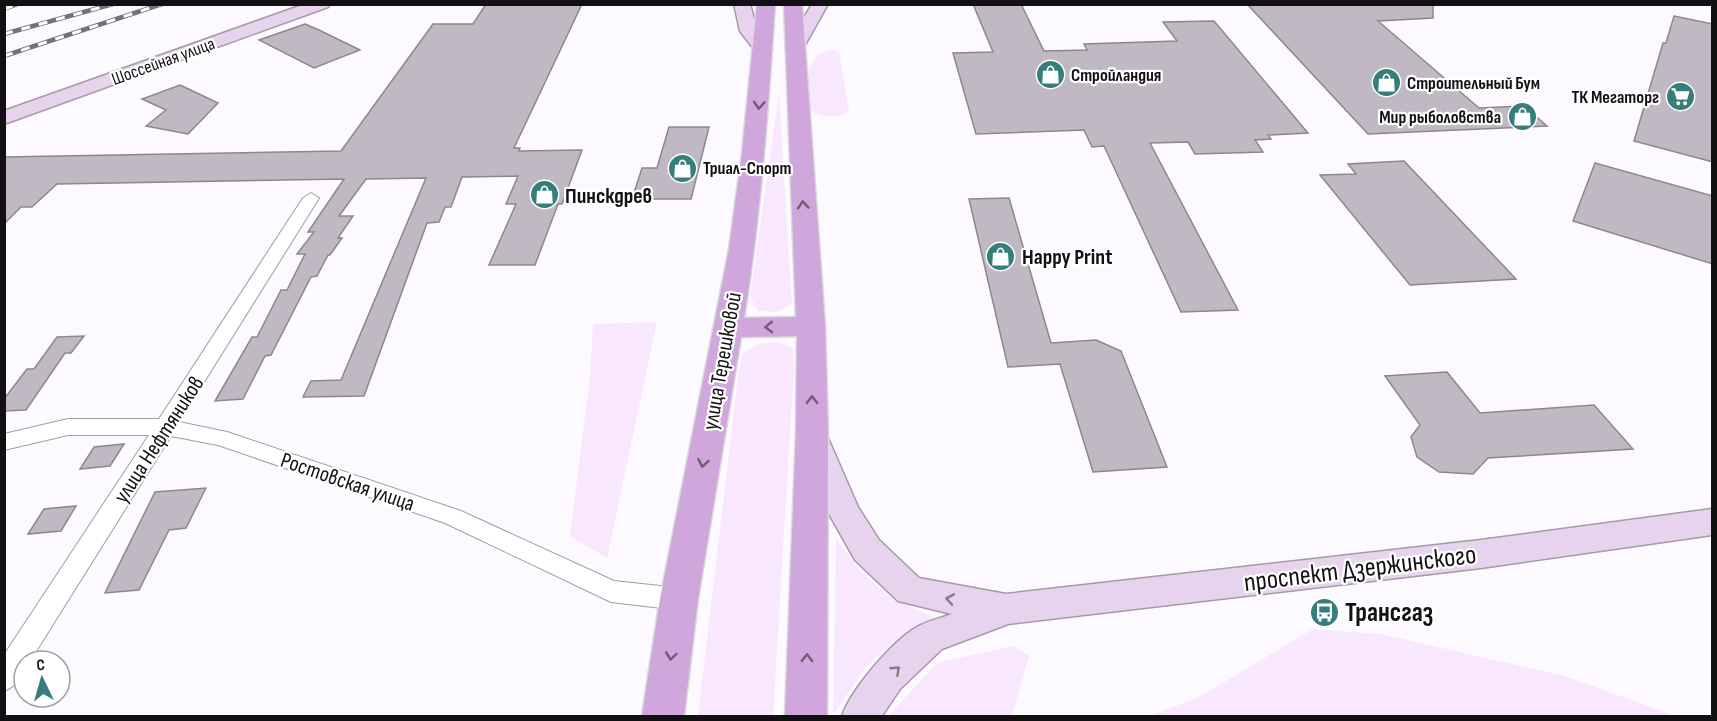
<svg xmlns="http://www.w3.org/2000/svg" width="1717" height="721" font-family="'Sofia Sans Condensed',sans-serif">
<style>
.green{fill:#f8e7fe}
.building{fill:#c0b9c3;stroke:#8d868f;stroke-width:1.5}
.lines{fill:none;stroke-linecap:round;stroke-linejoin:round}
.street-casing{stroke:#a39ba6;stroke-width:2}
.secondary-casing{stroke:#a39ba6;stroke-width:3}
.primary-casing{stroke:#d9d9d9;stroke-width:3}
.street{fill:#fff;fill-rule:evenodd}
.secondary{fill:#e7d3ed;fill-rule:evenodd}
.primary{fill:#cfa7dc;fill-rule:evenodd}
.rail-casing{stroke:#747276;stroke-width:4.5}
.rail{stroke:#fff;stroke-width:3;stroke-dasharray:9;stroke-linecap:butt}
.oneway{stroke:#705c78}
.oneway2{stroke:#877b8b}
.labels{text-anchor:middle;stroke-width:4.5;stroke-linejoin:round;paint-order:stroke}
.far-street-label{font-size:18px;fill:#121013;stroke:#fff}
.far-poi-label{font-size:18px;font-weight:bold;fill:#121013;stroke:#fff;text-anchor:start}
.poi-label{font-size:22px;font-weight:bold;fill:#121013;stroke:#fff;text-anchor:start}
.street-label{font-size:22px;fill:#121013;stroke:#fff}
.near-street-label{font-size:27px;fill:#121013;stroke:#fff}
.near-poi-label{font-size:27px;font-weight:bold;fill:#121013;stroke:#fff;text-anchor:start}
</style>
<rect width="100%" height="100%" fill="#fdfaff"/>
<g class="green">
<path d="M832,50L839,52L849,111C838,119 822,117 811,111C805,90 805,52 832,50Z"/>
<path d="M779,94L792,304L777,312L758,311L750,297Z"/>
<path d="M657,322L607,558L570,536L590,377L593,324Z"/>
<path d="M776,342L793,348L794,367L773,716H698L739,368L743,353L758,344Z"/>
<path d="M836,539L861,572L895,601L935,617L895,640L865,668L833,715Z"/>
<path d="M1313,629L1381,634L1564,676L1676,716H1149L1199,697Z"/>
<path d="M1013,646L1029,656L1012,716H888L937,663Z"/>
</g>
<g class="building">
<path d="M486,4H582L514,148H520L519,151L582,150L562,204H558L535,265H489L516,204H506L518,176L462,177L451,207H445L439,222L427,223L364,396L303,397L311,381L341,380L426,178L366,179L339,216H353L338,238H342L330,255H328L317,276L311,277L271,355L265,356L243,399L215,401L252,337H257L281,290H287L305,254H297L314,232H308L344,179L57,184L32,207H21L4,224V157L341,151L433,24H473Z"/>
<path d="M973,4H1021L1044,51L1087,50L1084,44L1177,41L1163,22L1214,21L1308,133L1268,135L1271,139L1255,140L1263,152L1195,154L1188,142L1150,143L1238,310L1181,312L1104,146L1092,147L1084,130L976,134L953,53L993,52Z"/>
<path d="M1247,4H1433V18L1378,21L1479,108L1524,106L1547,126L1368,134Z"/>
<path d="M1674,16L1713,24V162L1634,141L1663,43H1666Z"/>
<path d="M305,24L319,30L360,50L314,68L259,40Z"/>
<path d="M180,85L218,103L188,134L146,126L166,110L142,99Z"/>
<path d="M669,127H709L691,199H632L642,168H657Z"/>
<path d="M1404,161L1516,279L1410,285L1320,175L1356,174L1348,164Z"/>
<path d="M1595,163L1713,196V264L1573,221Z"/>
<path d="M1009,198L1051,343L1096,340L1121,351L1167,467L1093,472L1060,364L1008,367L969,199Z"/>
<path d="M84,336L71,353H65L26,410L4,411V399L27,369H34L57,337Z"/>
<path d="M1447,372L1480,413L1594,405L1633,449L1488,458L1473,474L1439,472L1417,457L1411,437L1420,425L1385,376Z"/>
<path d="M124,444L110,466L80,469L94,447Z"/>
<path d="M206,488L186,528L169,530L139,590L105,593L155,492Z"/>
<path d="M76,506L61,531L28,534L44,509Z"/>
</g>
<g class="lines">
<defs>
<path id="street" d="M311,193L319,198L179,422L227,432L461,511L614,581L679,588L688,591L691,599L688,607L679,610L611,602L445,523L218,445L171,436L30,661H24C24,675 17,686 4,691V655L149,435H68L4,450V434L68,419H159L303,198Z"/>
<g id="secondary">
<path d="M305,4H330L328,7L4,124V111Z"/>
<path d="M734,4H750L757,30L772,49L769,53H757L740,31Z"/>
<path d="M812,4H828L801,52H789L786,48Z"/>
<path d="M814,426L824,429L858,507L879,540L919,578L1006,594L1481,540L1712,509V535L1481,568L1008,624L942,649L900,689L882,716H842C851,690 892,641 917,627C927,621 941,618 952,614L898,601L855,560L828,512L799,437L804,429Z"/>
</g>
<path id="primary" d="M757,4H775C768,110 761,214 744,318L796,317L784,4H802L825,326L828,432L827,716H785L796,432L797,336L741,337L698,599L684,716H642L660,599L729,249L742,153Z"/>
</defs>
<use href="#street" class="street-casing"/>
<use href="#secondary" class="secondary-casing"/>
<use href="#primary" class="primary-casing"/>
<use href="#street" class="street"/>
<use href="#secondary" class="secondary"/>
<use href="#primary" class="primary"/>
<defs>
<g id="rail">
<path d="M4,9L18,4"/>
<path d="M4,34L113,4"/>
<path d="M4,56L162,4"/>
</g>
</defs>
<use href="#rail" class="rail-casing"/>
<use href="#rail" class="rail"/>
</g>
<defs><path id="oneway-chevron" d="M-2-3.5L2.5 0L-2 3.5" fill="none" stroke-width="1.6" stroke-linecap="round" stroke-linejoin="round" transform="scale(1.5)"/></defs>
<g class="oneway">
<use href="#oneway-chevron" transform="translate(759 105) rotate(94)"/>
<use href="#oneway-chevron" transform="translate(803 205) rotate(-94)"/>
<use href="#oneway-chevron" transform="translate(769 327) rotate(179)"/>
<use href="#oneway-chevron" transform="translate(812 400) rotate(-91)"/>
<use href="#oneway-chevron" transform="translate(703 463) rotate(100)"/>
<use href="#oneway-chevron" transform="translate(671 656) rotate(98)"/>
<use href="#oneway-chevron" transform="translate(807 658) rotate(-89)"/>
</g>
<g class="oneway2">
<use href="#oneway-chevron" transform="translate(950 599) rotate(-170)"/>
<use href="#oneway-chevron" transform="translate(896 670) rotate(-43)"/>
</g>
<defs>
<symbol id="shop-disc" viewBox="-11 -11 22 22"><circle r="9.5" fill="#357e7c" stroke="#fff"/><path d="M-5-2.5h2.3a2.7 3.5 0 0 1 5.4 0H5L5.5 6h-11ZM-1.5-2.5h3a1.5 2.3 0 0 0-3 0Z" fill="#fff"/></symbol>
<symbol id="supermarket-disc" viewBox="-11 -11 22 22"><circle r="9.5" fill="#357e7c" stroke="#fff"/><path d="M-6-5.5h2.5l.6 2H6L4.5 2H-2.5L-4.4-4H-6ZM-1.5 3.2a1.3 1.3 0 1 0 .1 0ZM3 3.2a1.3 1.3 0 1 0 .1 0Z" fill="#fff"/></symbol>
<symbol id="bus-disc" viewBox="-11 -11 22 22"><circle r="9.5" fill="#357e7c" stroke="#fff"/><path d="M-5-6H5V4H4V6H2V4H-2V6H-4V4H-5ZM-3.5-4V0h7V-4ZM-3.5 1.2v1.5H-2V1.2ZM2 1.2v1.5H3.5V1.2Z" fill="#fff"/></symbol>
</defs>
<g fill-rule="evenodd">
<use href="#shop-disc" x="1034" y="58" width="33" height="33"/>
<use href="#shop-disc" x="1370" y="66" width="33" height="33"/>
<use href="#supermarket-disc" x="1664" y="80" width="33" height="33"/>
<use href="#shop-disc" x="1506" y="100" width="33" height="33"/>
<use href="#shop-disc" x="666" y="152" width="33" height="33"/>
<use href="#shop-disc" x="528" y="178" width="33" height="33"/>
<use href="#shop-disc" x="984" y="240" width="33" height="33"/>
<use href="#bus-disc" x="1308" y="596" width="33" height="33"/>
</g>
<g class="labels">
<g class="far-street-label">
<text transform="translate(163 61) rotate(-20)" y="6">Шоссейная улица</text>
</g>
<g class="far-poi-label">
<text x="1071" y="81">Стройландия</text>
<text x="1407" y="89">Строительный Бум</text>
<text x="1659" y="103" text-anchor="end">ТК Мегаторг</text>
<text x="1501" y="123" text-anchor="end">Мир рыболовства</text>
<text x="703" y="174">Триал-Спорт</text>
</g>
<g class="poi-label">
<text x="565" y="203">Пинскдрев</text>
<text x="1022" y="264">Happy Print</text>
</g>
<g class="street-label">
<text transform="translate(721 361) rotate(-80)" y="8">улица Терешковой</text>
<text transform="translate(158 439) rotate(-57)" y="8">улица Нефтяников</text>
<text transform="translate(348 481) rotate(19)" y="8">Ростовская улица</text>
</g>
<g class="near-street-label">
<text transform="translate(1360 568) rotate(-7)" y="9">проспект Дзержинского</text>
</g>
<g class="near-poi-label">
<text x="1345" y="621">Трансгаз</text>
</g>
</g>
<rect width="1717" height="721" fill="none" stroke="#121013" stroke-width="12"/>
<g transform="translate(42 679) rotate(355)"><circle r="28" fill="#ffffff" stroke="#a09fa1" stroke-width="1.5"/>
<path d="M0-4.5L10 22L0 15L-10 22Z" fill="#357e7c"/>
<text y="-9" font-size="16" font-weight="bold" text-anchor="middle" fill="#121013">С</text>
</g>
</svg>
